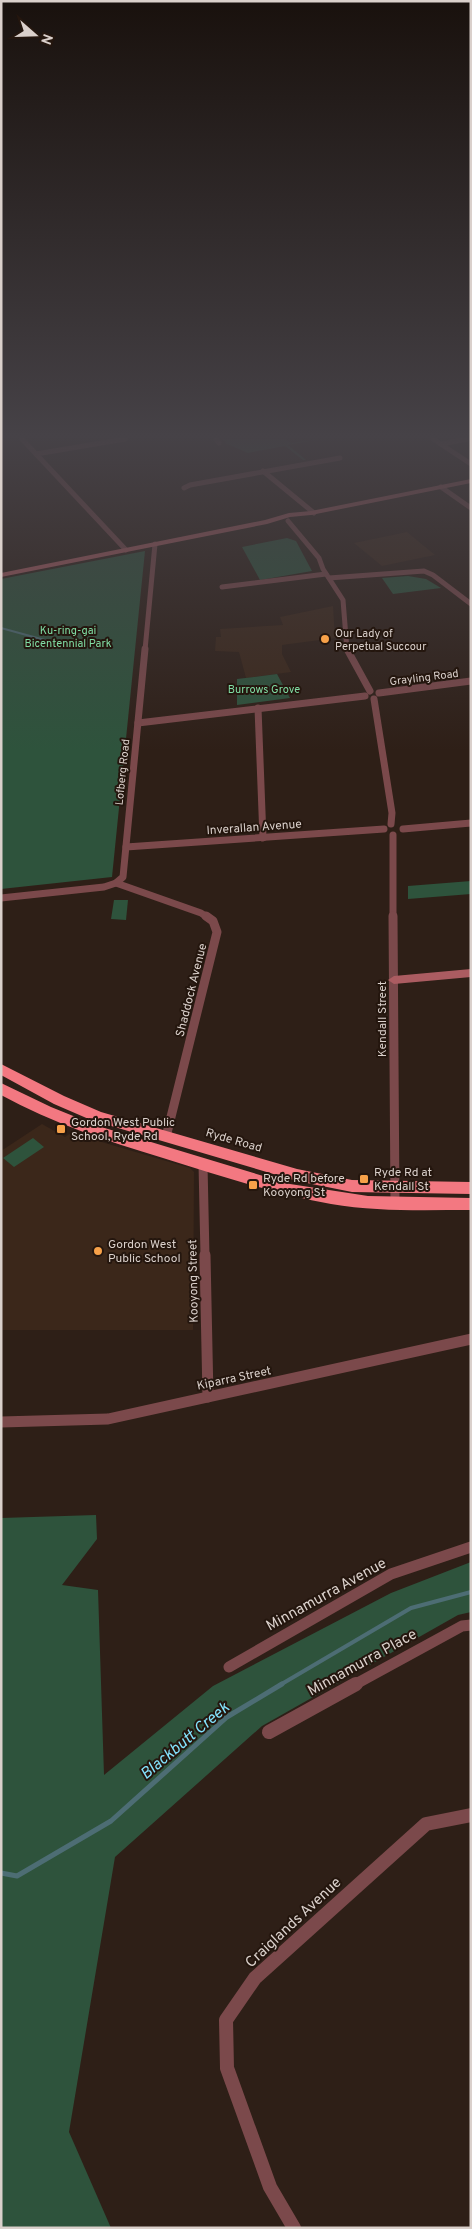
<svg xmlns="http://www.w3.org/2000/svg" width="472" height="2229" font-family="Overpass,sans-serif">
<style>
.built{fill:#3b271a}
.green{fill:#2e533c}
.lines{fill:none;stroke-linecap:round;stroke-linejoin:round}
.stream-far2{stroke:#4d6d74;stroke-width:2}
.stream-far1{stroke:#4d6d74;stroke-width:4}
.stream{stroke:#4d6d74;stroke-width:5}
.street-far4{stroke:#7b494b;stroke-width:5}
.street-far3{stroke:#7b494b;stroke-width:7}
.street-far2{stroke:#7b494b;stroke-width:9}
.street-far1{stroke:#7b494b;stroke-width:11}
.street{stroke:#7b494b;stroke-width:14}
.secondary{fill:#ab5c61;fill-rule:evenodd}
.highway{fill:#f37881;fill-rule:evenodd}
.poi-dot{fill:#f7a149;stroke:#24160e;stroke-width:2}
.labels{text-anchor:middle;stroke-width:4;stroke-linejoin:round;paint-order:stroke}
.far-park-label{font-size:11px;fill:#80dda4;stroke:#24160e}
.far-poi-label{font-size:11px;fill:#dad0cb;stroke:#24160e;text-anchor:start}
.far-street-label{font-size:11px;fill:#dad0cb;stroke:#24160e}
.street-label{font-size:12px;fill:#dad0cb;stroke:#24160e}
.poi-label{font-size:12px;fill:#dad0cb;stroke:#24160e;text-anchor:start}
.near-street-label{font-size:15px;fill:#dad0cb;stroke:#24160e}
.near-water-label{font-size:16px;font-style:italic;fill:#83e2fc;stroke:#24160e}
</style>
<rect width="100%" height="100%" fill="#2e1f17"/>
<g class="built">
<path d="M407,532L435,555L382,566L354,543Z"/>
<path d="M333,606L335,638L282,645V654L291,672L246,678L239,652L215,651L216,637H221L220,629L283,625L280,617Z"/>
<path d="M42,1124L65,1137L71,1133L190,1168L194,1172L193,1330H1V1151Z"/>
</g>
<g class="green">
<path d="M223,439H286L291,443L321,439L288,445L306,460H303L285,446L248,453L225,443L226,442Z"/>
<path d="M287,538L296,541L312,571L260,580L242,547Z"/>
<path d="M145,551L112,877L1,889V579Z"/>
<path d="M408,576L426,579L441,588L393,594L382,578Z"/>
<path d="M277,674L290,698L237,705V679Z"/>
<path d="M471,881V894L408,899V886Z"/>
<path d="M114,900H128L126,920L111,919Z"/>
<path d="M33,1138L44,1147L14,1167L3,1158Z"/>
<path d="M96,1515L97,1539L62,1585L98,1590L104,1775L213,1686L391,1593L471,1562V1612L458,1615L262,1726L115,1857L69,2132L111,2228H1V1518Z"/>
</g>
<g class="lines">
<path class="stream-far2" d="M1,628L63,645"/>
<path class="stream-far1" d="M280,1685L411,1608L471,1592"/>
<path class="stream" d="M1,1873L17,1876L111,1821L227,1717L282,1684"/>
<g class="street-far4">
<path d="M22,439L126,550"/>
<path d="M216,439L219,443"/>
<path d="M433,439L471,464"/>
<path d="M441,444L468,439"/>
<path d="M36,454L125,439"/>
<path d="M263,471L314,513"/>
<path d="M441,487L471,508"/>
<path d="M184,488L190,485L340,458"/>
<path d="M288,521L319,558L323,569L343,600L347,650"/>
<path d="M329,578L424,571L433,575L471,604"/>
<path d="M222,587L326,574"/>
<path d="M145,650L155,544"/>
</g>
<g class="street-far3">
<path d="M347,649L370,691"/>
<path d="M379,693L471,681"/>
<path d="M374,699L392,813L391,824"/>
<path d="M258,708L263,838"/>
<path d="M138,723L365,696"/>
<path d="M403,829L471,823"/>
<path d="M393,835V918"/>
<path d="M126,847L384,829"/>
<path d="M116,883L201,913L208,918"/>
<path d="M1,898L104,887L116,883L123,877L145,649"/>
</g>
<g class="street-far2">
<path d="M393,916L395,1204"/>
<path d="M166,1137L217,932L213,921L206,916"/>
<path d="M203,1164L205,1256"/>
</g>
<g class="street-far1">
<path d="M205,1255L208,1397"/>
<path d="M1,1422L108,1419L471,1339"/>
<path d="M229,1667L391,1574L471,1547"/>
<path d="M354,1685L462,1626L471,1625"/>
</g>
<g class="street">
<path d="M269,1732L356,1684"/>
<path d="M294,2228L270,2187L227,2068L226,2020L255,1978L426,1824L471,1815"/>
</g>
<g class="secondary">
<path d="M471,479V483L311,515L290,517L267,524L1,577V573L265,520L289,513L311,511Z"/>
<path d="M471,969V977L394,984L388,980L394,976Z"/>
</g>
<g class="highway">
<path d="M1,1064L64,1096L101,1112L297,1169L352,1180L471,1182V1194L352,1192L297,1181L91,1120L54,1104L1,1075Z"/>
<path d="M1,1083L51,1107L98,1126L290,1184L368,1196L471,1198V1210C424,1210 377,1212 331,1204C274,1194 218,1175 163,1158C107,1141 52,1123 1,1095Z"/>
</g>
</g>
<linearGradient id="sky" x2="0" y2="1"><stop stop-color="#19110d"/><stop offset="0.58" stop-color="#464247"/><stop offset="1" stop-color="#464247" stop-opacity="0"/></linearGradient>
<rect width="472" height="751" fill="url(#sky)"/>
<g class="poi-dot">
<circle cx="325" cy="639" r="5"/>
<rect x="56" y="1124" width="10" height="10" rx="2.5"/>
<rect x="359" y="1174" width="10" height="10" rx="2.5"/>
<rect x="248" y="1180" width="10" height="10" rx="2.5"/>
<circle cx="98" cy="1251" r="5"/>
</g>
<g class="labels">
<g class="far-park-label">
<text x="68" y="634">Ku-ring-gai<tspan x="68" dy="13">Bicentennial Park</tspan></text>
<text x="264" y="693">Burrows Grove</text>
</g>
<g class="far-poi-label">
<text x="335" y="637">Our Lady of<tspan x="335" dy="13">Perpetual Succour</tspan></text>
</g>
<g class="far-street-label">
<text transform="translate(424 677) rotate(-7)" y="4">Grayling Road</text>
<text transform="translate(122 772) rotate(-84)" y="4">Lofberg Road</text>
</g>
<g class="street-label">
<text transform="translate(254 827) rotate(-4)" y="4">Inverallan Avenue</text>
<text transform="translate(191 990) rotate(-76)" y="4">Shaddock Avenue</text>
<text transform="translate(382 1019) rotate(-90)" y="4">Kendall Street</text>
<text transform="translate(234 1140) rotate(16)" y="4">Ryde Road</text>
<text transform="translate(193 1281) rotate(-91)" y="4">Kooyong Street</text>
<text transform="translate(234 1378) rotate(-12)" y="4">Kiparra Street</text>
</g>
<g class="poi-label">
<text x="71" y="1126">Gordon West Public<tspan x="71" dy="14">School, Ryde Rd</tspan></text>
<text x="374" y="1176">Ryde Rd at<tspan x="374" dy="14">Kendall St</tspan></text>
<text x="263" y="1182">Ryde Rd before<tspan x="263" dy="14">Kooyong St</tspan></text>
<text x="108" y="1248">Gordon West<tspan x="108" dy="14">Public School</tspan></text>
</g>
<g class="near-street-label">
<text transform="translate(326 1594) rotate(-29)" y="5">Minnamurra Avenue</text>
<text transform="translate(362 1662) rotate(-29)" y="5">Minnamurra Place</text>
<text transform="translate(293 1922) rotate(-43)" y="5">Craiglands Avenue</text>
</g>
<g class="near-water-label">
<text transform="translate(184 1740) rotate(-40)" y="6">Blackbutt Creek</text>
</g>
</g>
<rect width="472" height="2229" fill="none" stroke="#dad0cb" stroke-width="5"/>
<g transform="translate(35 35) rotate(110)" stroke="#24160e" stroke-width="4" paint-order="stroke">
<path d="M0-4L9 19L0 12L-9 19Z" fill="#dad0cb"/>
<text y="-8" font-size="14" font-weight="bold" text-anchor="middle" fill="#dad0cb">N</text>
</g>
</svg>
